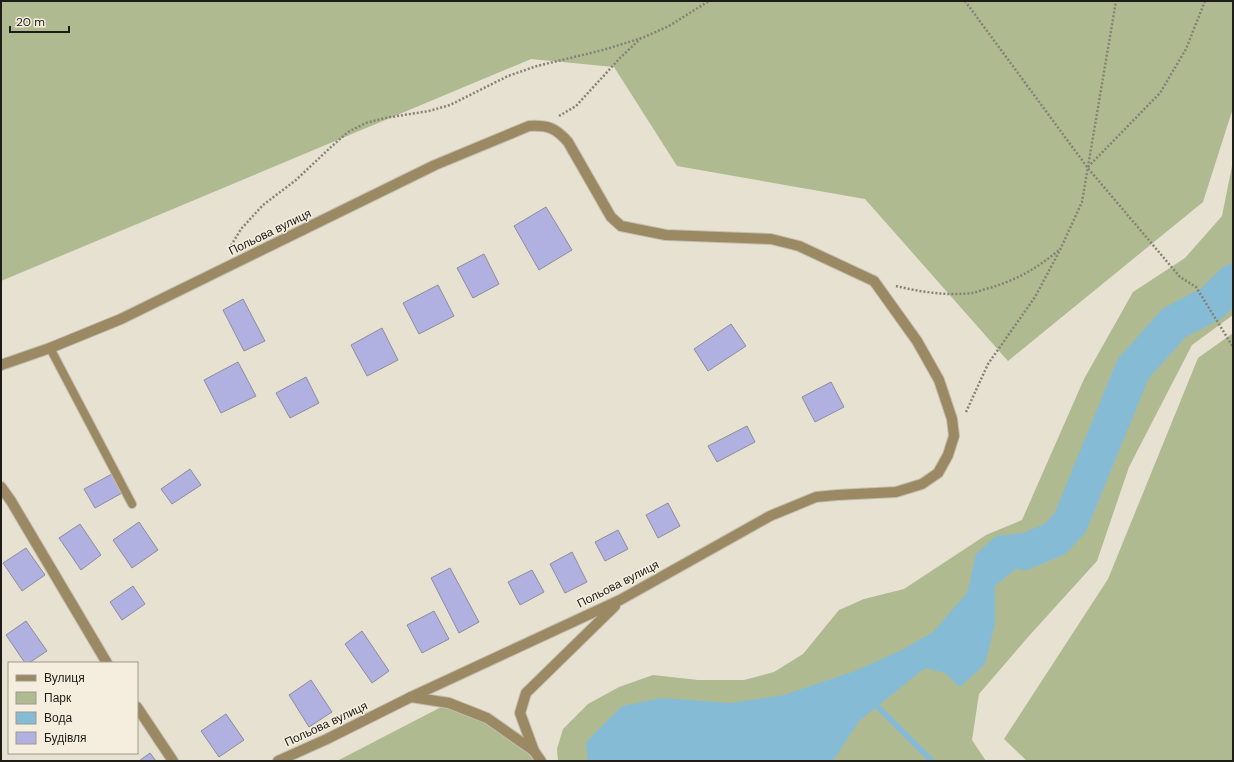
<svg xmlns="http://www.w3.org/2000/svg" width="1234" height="762" font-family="'DM Sans',sans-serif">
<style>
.green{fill:#b0ba90}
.water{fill:#86bbd6}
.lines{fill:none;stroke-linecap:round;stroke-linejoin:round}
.stream{stroke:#86bbd6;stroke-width:6}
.river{stroke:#86bbd6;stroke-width:36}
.building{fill:#b1b1e1;stroke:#8c8d9c}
.service-casing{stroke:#c3beaf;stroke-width:10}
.minor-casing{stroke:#c3beaf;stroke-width:12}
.path{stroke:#868277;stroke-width:2.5;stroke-dasharray:2 2;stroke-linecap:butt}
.service{stroke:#9a8963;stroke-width:8}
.minor{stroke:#9a8963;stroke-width:10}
.labels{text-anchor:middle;stroke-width:3;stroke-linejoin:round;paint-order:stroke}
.street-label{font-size:12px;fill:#1e1c16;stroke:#f5eede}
</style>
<rect width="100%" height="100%" fill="#e7e1d1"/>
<g class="green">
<path d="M1,1H1233V108L1203,202L1008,361L865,199L677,166L614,67L531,59L1,281Z"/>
<path d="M1233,161V315L1192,345L1129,467L1097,561L1028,637L979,694L972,740L986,761H558L557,749L563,729L588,704L619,687L653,675L698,680H744L774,672L803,654L839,610L864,599L904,589L986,535L1022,520L1084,379L1133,292L1185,258L1222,216Z"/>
<path d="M1233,333V761H1027L1004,739L1108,579L1198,358Z"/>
<path d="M449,703L487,718L541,761H337Z"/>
</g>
<path class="water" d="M1023,533L1024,562L995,586V624L985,664L960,687L945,673L925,668L859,721L833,761H588L586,742L622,706L662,698L731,703L784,695L855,671L902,650L933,632L967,593L976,554L996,536Z"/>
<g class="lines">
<path class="stream" d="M877,706L932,761"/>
<path class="river" d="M1024,552L1055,539L1070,523L1133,369L1174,323L1212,303L1233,282"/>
</g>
<g class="building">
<path d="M546,207L572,250L539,270L514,226Z"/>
<path d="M484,254L499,284L473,298L457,268Z"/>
<path d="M438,285L454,316L419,334L403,303Z"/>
<path d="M243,299L265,341L244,351L223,310Z"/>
<path d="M731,324L746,346L708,371L694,349Z"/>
<path d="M382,328L398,360L367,376L351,345Z"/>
<path d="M238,362L256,396L221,413L204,380Z"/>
<path d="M306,377L319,403L290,418L276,393Z"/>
<path d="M831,382L844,407L815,422L802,397Z"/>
<path d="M747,426L755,442L717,462L708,446Z"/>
<path d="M190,469L201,485L172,504L161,489Z"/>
<path d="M112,474L122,493L95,508L84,489Z"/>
<path d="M668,503L680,526L658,538L646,515Z"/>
<path d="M139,522L158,550L132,568L113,540Z"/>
<path d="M80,524L101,555L81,570L59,538Z"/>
<path d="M618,530L628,549L605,561L595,542Z"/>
<path d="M26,548L45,575L22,591L3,563Z"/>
<path d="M572,552L587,582L565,593L550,564Z"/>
<path d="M450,568L479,622L459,633L431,578Z"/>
<path d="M532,570L544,592L520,605L508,582Z"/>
<path d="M133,586L145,604L122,620L110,602Z"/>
<path d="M434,611L449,639L422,653L407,625Z"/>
<path d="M26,621L47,651L29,663H25L6,635Z"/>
<path d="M362,631L389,671L372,683L345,644Z"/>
<path d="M311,680L332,712L309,727L289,695Z"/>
<path d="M226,714L244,740L219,757L201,731Z"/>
<path d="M150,753L156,761H139Z"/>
</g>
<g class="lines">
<defs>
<path id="service" d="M50,348L132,504"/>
<g id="minor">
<path d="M1,365L50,348L121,319L435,165L529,126C548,125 556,128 568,142L611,217L621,226L666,235L771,239L799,246L874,281L917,341L939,380L952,419L954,436L948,455L938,473L922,484L896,492L837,495L816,497L770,516L620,600L411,697L327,739L278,761"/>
<path d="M1,487L11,501L107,663"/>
<path d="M411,697L449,703L487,718L534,751L541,761"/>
<path d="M137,707L173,761"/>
<path d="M534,751L520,713L526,693L615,606"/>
</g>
</defs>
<use href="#service" class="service-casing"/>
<use href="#minor" class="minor-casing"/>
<g class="path">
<path d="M965,1L1087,167L1180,277L1196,287L1233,347"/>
<path d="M559,116L576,106L620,58L640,39"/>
<path d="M1088,167L1160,93L1186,49L1205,1"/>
<path d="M229,249L241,229L263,205L296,180L331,147L348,132L366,123L385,118L429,111L450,105L508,76L537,66L603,50L642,38L669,26L709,1"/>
<path d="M896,286C920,292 947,296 972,293C978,292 984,289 990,288C1018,279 1036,269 1059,250"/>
<path d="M966,412L988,364L1035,297L1060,250L1082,202L1116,1"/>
</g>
<use href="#service" class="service"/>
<use href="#minor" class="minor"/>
</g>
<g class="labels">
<g class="street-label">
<text transform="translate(270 232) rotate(-26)" y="4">Польова вулиця</text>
<text transform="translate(618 584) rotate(-27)" y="4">Польова вулиця</text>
<text transform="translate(326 724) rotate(-25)" y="4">Польова вулиця</text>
</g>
</g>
<rect width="1234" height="762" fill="none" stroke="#1e1c16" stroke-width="4"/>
<rect x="8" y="662" width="130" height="92" fill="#f5eede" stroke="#9f9a8e"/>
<rect x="16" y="675" width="20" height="6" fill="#9a8963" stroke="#9f9a8e"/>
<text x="44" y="682" font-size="12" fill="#1e1c16">Вулиця</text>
<rect x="16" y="692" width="20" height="12" fill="#b0ba90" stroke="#9f9a8e"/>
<text x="44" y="702" font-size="12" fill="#1e1c16">Парк</text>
<rect x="16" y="712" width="20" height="12" fill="#86bbd6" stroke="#9f9a8e"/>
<text x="44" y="722" font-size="12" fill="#1e1c16">Вода</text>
<rect x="16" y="732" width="20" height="12" fill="#b1b1e1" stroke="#9f9a8e"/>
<text x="44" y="742" font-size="12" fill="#1e1c16">Будівля</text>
<path d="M10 26v6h59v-6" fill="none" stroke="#1e1c16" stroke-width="2"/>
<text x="16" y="26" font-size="12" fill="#1e1c16" stroke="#f5eede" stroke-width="3" paint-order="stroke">20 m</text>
</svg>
